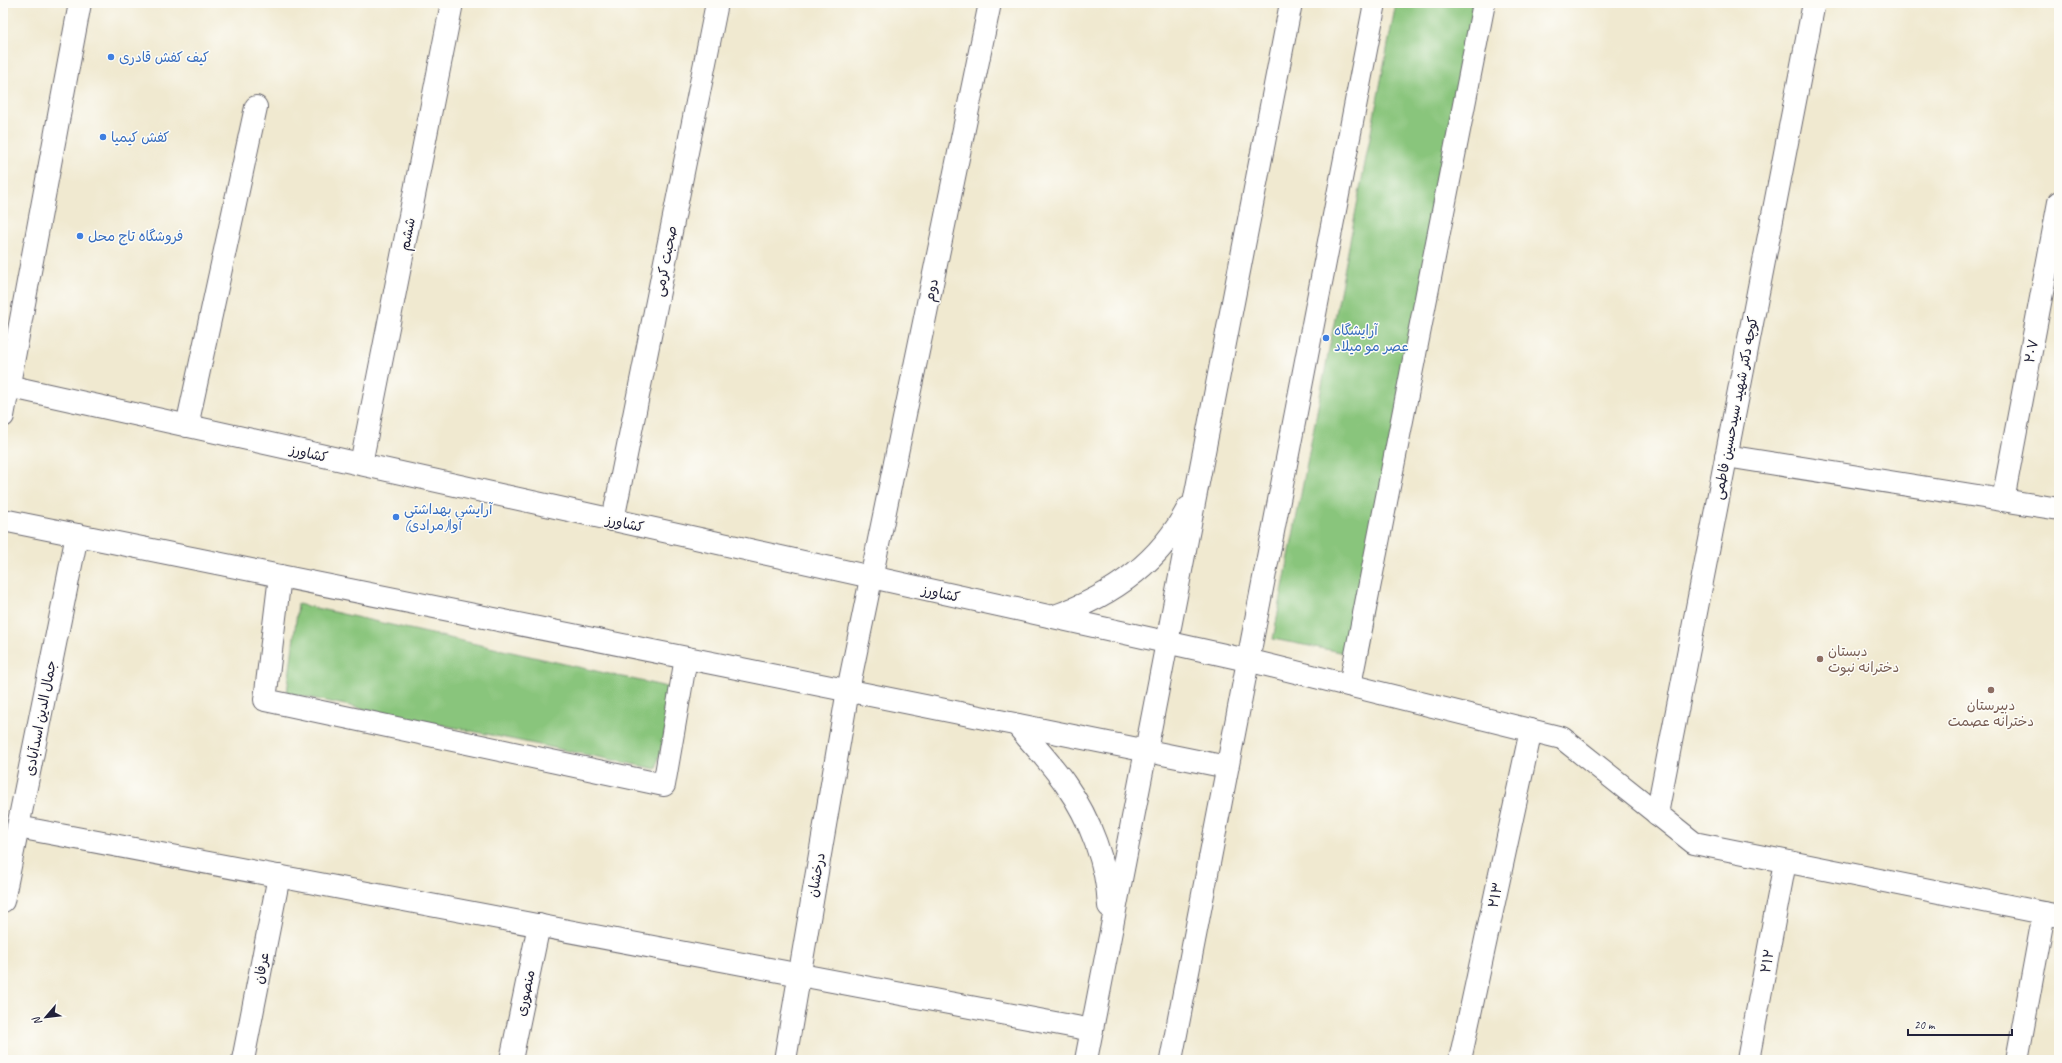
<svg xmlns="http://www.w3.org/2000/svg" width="2062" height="1063" font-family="Caveat,'Playpen Sans Arabic',sans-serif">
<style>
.green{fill:#89c57b;stroke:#56745b}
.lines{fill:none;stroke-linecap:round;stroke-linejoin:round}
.minor-casing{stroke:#6a686f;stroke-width:24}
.minor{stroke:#fff;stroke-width:22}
.shop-dot{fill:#3f7fe0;stroke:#fdfcf7;stroke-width:1.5}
.education-dot{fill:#8d6e63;stroke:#fdfcf7;stroke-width:1.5}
.labels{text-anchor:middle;stroke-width:3;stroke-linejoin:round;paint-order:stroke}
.shop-label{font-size:14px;fill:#366cbe;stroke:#fdfcf7;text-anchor:start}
.street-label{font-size:14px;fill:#22223b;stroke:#fdfcf7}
.education-label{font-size:14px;fill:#785e54;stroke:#fdfcf7;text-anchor:start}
</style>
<rect width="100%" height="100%" fill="#fdfcf7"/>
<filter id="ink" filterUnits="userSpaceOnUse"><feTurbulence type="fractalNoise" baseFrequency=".025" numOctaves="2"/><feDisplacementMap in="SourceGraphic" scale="8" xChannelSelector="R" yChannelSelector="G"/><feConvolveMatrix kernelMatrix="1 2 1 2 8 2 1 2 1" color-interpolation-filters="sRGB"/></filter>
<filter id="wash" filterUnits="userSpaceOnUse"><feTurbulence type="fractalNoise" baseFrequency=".012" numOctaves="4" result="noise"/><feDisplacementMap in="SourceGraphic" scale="16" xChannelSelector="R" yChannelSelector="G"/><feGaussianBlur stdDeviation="0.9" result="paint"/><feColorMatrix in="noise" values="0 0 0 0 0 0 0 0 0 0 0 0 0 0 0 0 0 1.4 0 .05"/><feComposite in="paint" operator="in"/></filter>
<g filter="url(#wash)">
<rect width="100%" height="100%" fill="#f0e9d0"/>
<g class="green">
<path d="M1396,3H1487L1361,656L1273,639Z"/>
<path d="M298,604L676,689L656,769L287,693Z"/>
</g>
</g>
<g filter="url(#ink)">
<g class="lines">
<defs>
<g id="minor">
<path d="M3,385L1247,660L1562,738L1694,843L2059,916"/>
<path d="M3,416L80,3"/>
<path d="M187,426L256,107"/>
<path d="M1726,456L2059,509"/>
<path d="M361,464L452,3"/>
<path d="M2003,500L2059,202"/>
<path d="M3,520L1227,767"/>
<path d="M613,520L717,3"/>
<path d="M280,576L265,700L664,785L686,658"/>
<path d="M1052,617C1110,597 1159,564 1188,508"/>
<path d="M1350,685L1484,3"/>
<path d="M1017,725C1033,745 1052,764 1066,785C1090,819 1107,864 1109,906"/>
<path d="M1657,814L1814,3"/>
<path d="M18,827L1092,1030"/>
<path d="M3,901L77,535"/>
<path d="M243,1060L279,876"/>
<path d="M511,1060L539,925"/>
<path d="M785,1060L848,690L990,3"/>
<path d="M1086,1060L1291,3"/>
<path d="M1171,1060L1375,3"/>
<path d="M1460,1060L1531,730"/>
<path d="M1748,1060L1785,862"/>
<path d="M2017,1060L2044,913"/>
</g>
</defs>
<use href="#minor" class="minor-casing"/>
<use href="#minor" class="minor"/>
</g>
</g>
<g class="shop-dot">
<circle cx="111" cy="57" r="4"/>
<circle cx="103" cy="137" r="4"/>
<circle cx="80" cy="236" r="4"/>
<circle cx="1326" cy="338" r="4"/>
<circle cx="396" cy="517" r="4"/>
</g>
<g class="education-dot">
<circle cx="1820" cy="659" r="4"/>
<circle cx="1991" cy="690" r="4"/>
</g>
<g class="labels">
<g class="shop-label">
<text x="119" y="62">کیف کفش قادری</text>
<text x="111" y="142">کفش کیمیا</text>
<text x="88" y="241">فروشگاه تاج محل</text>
<text x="1334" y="335">آرایشگاه<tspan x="1334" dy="16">عصر مو میلاد</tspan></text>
<text x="404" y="514">آرایشی بهداشتی<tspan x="404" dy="16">آوا(مرادی)</tspan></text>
</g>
<g class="street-label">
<text transform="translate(407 234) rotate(-79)" y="5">ششم</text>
<text transform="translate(665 261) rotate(-79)" y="5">صحبت کرمی</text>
<text transform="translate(931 290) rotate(-78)" y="5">دوم</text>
<text transform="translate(2031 351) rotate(-79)" y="5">۲۰۷</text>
<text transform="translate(1735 408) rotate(-79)" y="5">کوچه دکتر شهید سیدحسین فاطمی</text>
<text transform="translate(309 453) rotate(13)" y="5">کشاورز</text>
<text transform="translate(625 523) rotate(12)" y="5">کشاورز</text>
<text transform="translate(941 593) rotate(12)" y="5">کشاورز</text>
<text transform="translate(40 718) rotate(-79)" y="5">جمال الدین اسدآبادی</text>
<text transform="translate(816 875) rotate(-80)" y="5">درخشان</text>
<text transform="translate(1495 895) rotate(-78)" y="5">۲۱۳</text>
<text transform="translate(1767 961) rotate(-80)" y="5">۲۱۲</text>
<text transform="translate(261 968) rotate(-79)" y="5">عرفان</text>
<text transform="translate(525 993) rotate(-78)" y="5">منصوری</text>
</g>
<g class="education-label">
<text x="1828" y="656">دبستان<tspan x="1828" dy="16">دخترانه نبوت</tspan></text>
<text x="1991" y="710" text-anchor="middle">دبیرستان<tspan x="1991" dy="16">دخترانه عصمت</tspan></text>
</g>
</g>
<rect width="2062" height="1063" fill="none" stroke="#fdfcf7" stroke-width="16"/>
<g transform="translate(46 1017) rotate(242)" stroke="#fdfcf7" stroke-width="3" paint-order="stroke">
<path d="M0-3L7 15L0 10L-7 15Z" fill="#22223b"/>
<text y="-6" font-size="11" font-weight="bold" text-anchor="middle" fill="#22223b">N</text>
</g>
<path d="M1908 1029v6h104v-6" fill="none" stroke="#22223b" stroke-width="2"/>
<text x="1914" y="1029" font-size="12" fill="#22223b" stroke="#fdfcf7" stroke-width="3" paint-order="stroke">20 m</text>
</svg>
